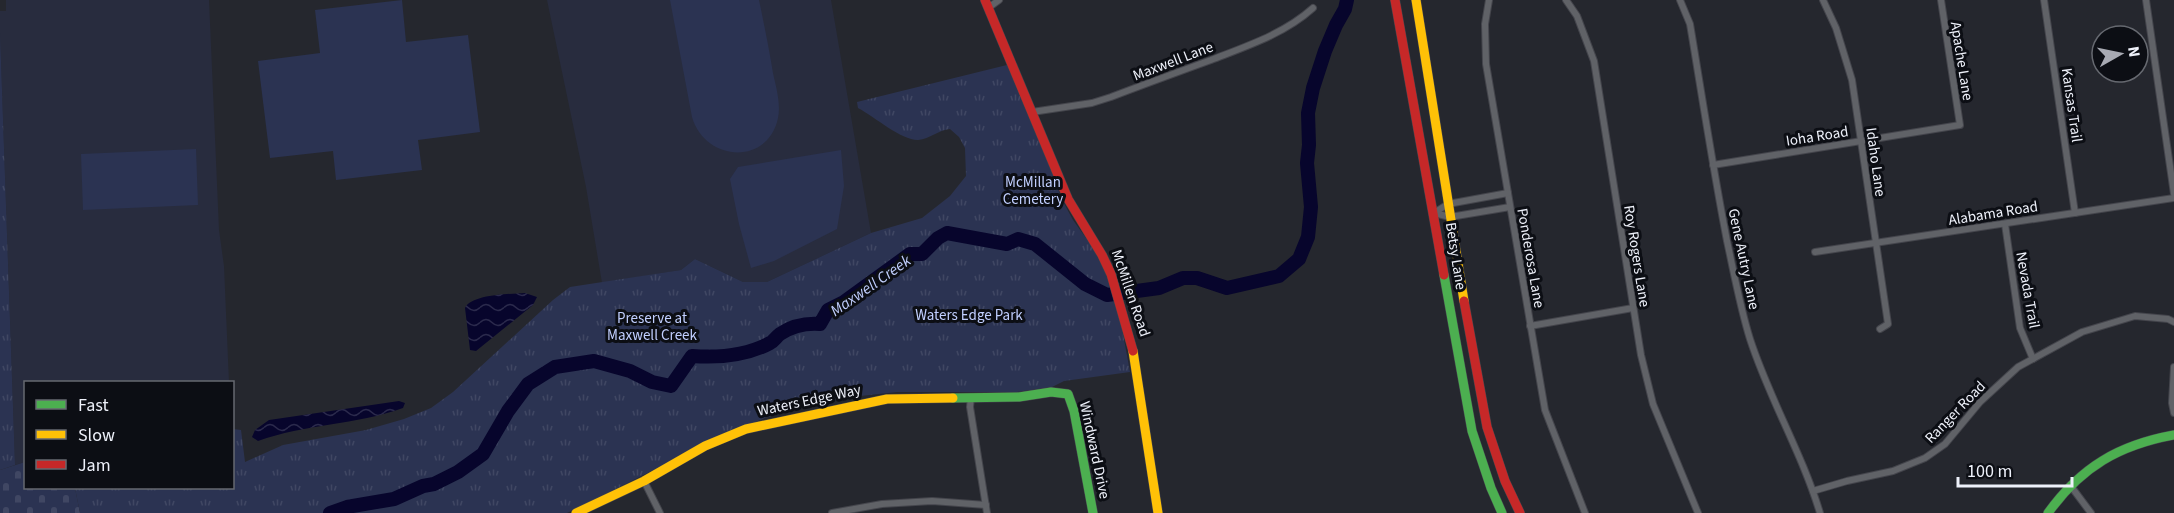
<svg xmlns="http://www.w3.org/2000/svg" width="2174" height="513" font-family="'Source Sans 3',sans-serif">
<style>
.built{fill:#282c3e}
.cemetery{fill:url(#cemetery-stones)}
.park{fill:url(#park-tufts)}
.pitch{fill:#2b3352}
.water{fill:url(#water-waves)}
.lines{fill:none;stroke-linecap:round;stroke-linejoin:round}
.river{stroke:#07052c;stroke-width:14}
.street-casing{stroke:#44454c;stroke-width:8}
.fast-casing{stroke:#44454c;stroke-width:10}
.slow-casing{stroke:#44454c;stroke-width:10}
.jam-casing{stroke:#44454c;stroke-width:10}
.street{stroke:#606267;stroke-width:6}
.fast{stroke:#4caf50;stroke-width:9}
.slow{stroke:#ffc107;stroke-width:9}
.jam{stroke:#c62828;stroke-width:9}
.labels{text-anchor:middle;stroke-width:6;stroke-linejoin:round;paint-order:stroke}
.street-label{font-size:15px;fill:#eef1fa;stroke:#0c0e14}
.park-label{font-size:15px;fill:#c1cfff;stroke:#0c0e14}
.water-label{font-size:16px;font-style:italic;fill:#c1cffe;stroke:#0c0e14}
</style>
<defs>
<pattern id="cemetery-stones" width="16" height="16" patternUnits="userSpaceOnUse" patternTransform="scale(1.5)"><rect width="16" height="16" fill="#2b3352"/><path d="M2 7V4a2 2 0 0 1 4 0v3zM10 15v-3a2 2 0 0 1 4 0v3z" fill="#404763"/></pattern>
<pattern id="park-tufts" width="24" height="20" patternUnits="userSpaceOnUse" patternTransform="scale(1.5)"><rect width="24" height="20" fill="#2b3352"/><path d="M3 7l-1-3M5 7V3M7 7l1-3M15 17l-1-3M17 17v-4M19 17l1-3" fill="none" stroke="#404763"/></pattern>
<pattern id="water-waves" width="16" height="10" patternUnits="userSpaceOnUse" patternTransform="scale(1.5)"><rect width="16" height="10" fill="#07052c"/><path d="M0 5q4-4 8 0t8 0" fill="none" stroke="#2b2a4c"/></pattern>
</defs>
<rect width="100%" height="100%" fill="#25272e"/>
<g class="built">
<path d="M6,0H209L219,230L224,266L229,382H26L25,462L15,465L0,33V11H6Z"/>
<path d="M547,0H831L871,233L767,282H743L695,259L681,270L602,283L586,187Z"/>
</g>
<path class="cemetery" d="M25,462L26,488H75L80,513H0V470Z"/>
<g class="park">
<path d="M0,33L15,465L0,470Z"/>
<path d="M1007,65L1054,177L1061,198L1073,220L1093,248L1106,274L1121,323L1130,372L1064,381L1052,387L1017,392H897L860,396L820,403L765,418L730,432L567,513H80L75,488H232L233,429L241,430L245,462L283,445L366,430L404,419L431,408L453,392L553,300L570,287L681,270L695,259L743,282H767L871,233L922,218L950,196L966,176L965,148L959,137L950,129C938,130 930,139 918,140C901,140 875,117 858,108L857,102Z"/>
</g>
<g class="pitch">
<path d="M402,0L406,42L468,35L480,132L418,140L422,170L336,180L333,151L270,158L258,61L320,53L315,10Z"/>
<path d="M670,0H759C764,24 769,48 773,73C776,87 781,103 778,118C768,166 705,162 692,117Z"/>
<path d="M196,149L198,205L83,210L81,154Z"/>
<path d="M841,150L844,186L837,229L774,261L751,268L739,224L730,179L738,167Z"/>
</g>
<g class="water">
<path d="M525,293L537,297L533,305L476,351L470,350L465,308C472,294 511,294 525,293Z"/>
<path d="M399,401L405,403L403,408C356,425 305,424 258,441L252,437L255,430L269,420Z"/>
</g>
<g class="lines">
<path class="river" d="M330,513L347,507L394,499L423,486L434,484L458,472L483,454L508,411L528,384L555,367L594,361L630,371L652,382L671,386L692,356C719,358 746,356 770,343C774,341 776,337 780,334C792,326 806,323 820,324L828,310L844,302L910,254H922L938,238L947,233L1007,244L1018,239L1035,244L1085,284L1107,295L1159,288L1183,278H1197L1227,288L1279,276L1299,259L1308,237L1311,207L1307,163L1309,145L1308,113L1313,88L1325,51L1336,25L1345,9L1347,0"/>
<defs>
<g id="street">
<path d="M1489,0L1485,24L1486,64L1545,410L1585,513"/>
<path d="M1566,0L1577,16L1594,61L1641,355L1653,404L1698,513"/>
<path d="M1680,0L1690,24C1702,96 1713,169 1727,241C1734,273 1740,307 1750,339C1769,398 1802,453 1820,513"/>
<path d="M1823,0L1836,28L1852,80L1888,324L1880,329"/>
<path d="M2044,0L2075,213"/>
<path d="M2146,0L2174,194"/>
<path d="M988,8L999,0"/>
<path d="M1032,112L1092,103L1111,97C1145,84 1178,72 1211,60C1247,46 1284,34 1313,8"/>
<path d="M1713,165L1960,125L1941,0"/>
<path d="M1434,213L1450,217L1510,207"/>
<path d="M1434,213L1448,204L1508,193"/>
<path d="M2005,224L2020,328L2033,359"/>
<path d="M1815,252L2174,198"/>
<path d="M1530,326L1633,308"/>
<path d="M2174,367L2172,403L2174,413"/>
<path d="M971,397L970,407L987,513"/>
<path d="M644,481L660,513"/>
<path d="M2070,485L2091,513"/>
<path d="M1813,491L1847,481L1893,471L1925,458L1945,444L1980,402L2018,367L2082,332L2135,316L2168,319L2174,322"/>
<path d="M832,513L882,504L932,501L986,505"/>
</g>
<g id="fast">
<path d="M1444,275L1472,431L1491,488L1502,513"/>
<path d="M953,398L1019,397L1051,392L1068,394L1074,411L1093,513"/>
<path d="M2048,513C2081,467 2119,445 2174,435"/>
</g>
<g id="slow">
<path d="M1416,0L1464,301"/>
<path d="M1133,351L1158,513"/>
<path d="M576,513L644,481L705,446L746,429L887,399L953,398"/>
</g>
<g id="jam">
<path d="M985,0L1068,199L1102,255L1111,274L1133,351"/>
<path d="M1395,0L1444,275"/>
<path d="M1464,301L1487,427L1505,481L1520,513"/>
</g>
</defs>
<use href="#street" class="street-casing"/>
<use href="#fast" class="fast-casing"/>
<use href="#slow" class="slow-casing"/>
<use href="#jam" class="jam-casing"/>
<use href="#street" class="street"/>
<use href="#fast" class="fast"/>
<use href="#slow" class="slow"/>
<use href="#jam" class="jam"/>
</g>
<g class="labels">
<g class="street-label">
<text transform="translate(1173 61) rotate(-21)" y="5">Maxwell Lane</text>
<text transform="translate(1962 61) rotate(81)" y="5">Apache Lane</text>
<text transform="translate(2072 105) rotate(82)" y="5">Kansas Trail</text>
<text transform="translate(1817 136) rotate(-9)" y="5">Ioha Road</text>
<text transform="translate(1876 162) rotate(82)" y="5">Idaho Lane</text>
<text transform="translate(1993 213) rotate(-9)" y="5">Alabama Road</text>
<text transform="translate(1456 256) rotate(81)" y="5">Betsy Lane</text>
<text transform="translate(1637 256) rotate(81)" y="5">Roy Rogers Lane</text>
<text transform="translate(1531 258) rotate(80)" y="5">Ponderosa Lane</text>
<text transform="translate(1744 259) rotate(78)" y="5">Gene Autry Lane</text>
<text transform="translate(2028 290) rotate(80)" y="5">Nevada Trail</text>
<text transform="translate(1131 293) rotate(71)" y="5">McMillen Road</text>
<text transform="translate(809 400) rotate(-12)" y="5">Waters Edge Way</text>
<text transform="translate(1955 412) rotate(-46)" y="5">Ranger Road</text>
<text transform="translate(1095 450) rotate(78)" y="5">Windward Drive</text>
</g>
<g class="park-label">
<text x="1033" y="187">McMillan<tspan x="1033" dy="17">Cemetery</tspan></text>
<text x="969" y="320">Waters Edge Park</text>
<text x="652" y="323">Preserve at<tspan x="652" dy="17">Maxwell Creek</tspan></text>
</g>
<g class="water-label">
<text transform="translate(870 285) rotate(-35)" y="6">Maxwell Creek</text>
</g>
</g>
<rect x="24" y="381" width="210" height="108" fill="#0c0e14" stroke="#666970" stroke-width="1.5"/>
<rect x="36" y="400" width="30" height="9" fill="#4caf50" stroke="#666970" stroke-width="1.5"/>
<text x="78" y="411" font-size="18" fill="#eef1fa">Fast</text>
<rect x="36" y="430" width="30" height="9" fill="#ffc107" stroke="#666970" stroke-width="1.5"/>
<text x="78" y="441" font-size="18" fill="#eef1fa">Slow</text>
<rect x="36" y="460" width="30" height="9" fill="#c62828" stroke="#666970" stroke-width="1.5"/>
<text x="78" y="471" font-size="18" fill="#eef1fa">Jam</text>
<g transform="translate(2120 54) rotate(81)"><circle r="28" fill="#0c0e14" stroke="#666970" stroke-width="1.5"/>
<path d="M0-4.5L10 22L0 15L-10 22Z" fill="#a8aab3"/>
<text y="-9" font-size="16" font-weight="bold" text-anchor="middle" fill="#eef1fa">N</text>
</g>
<path d="M1958 477v9h114v-9" fill="none" stroke="#eef1fa" stroke-width="3"/>
<text x="1967" y="477" font-size="18" fill="#eef1fa" stroke="#0c0e14" stroke-width="4.5" paint-order="stroke">100 m</text>
</svg>
